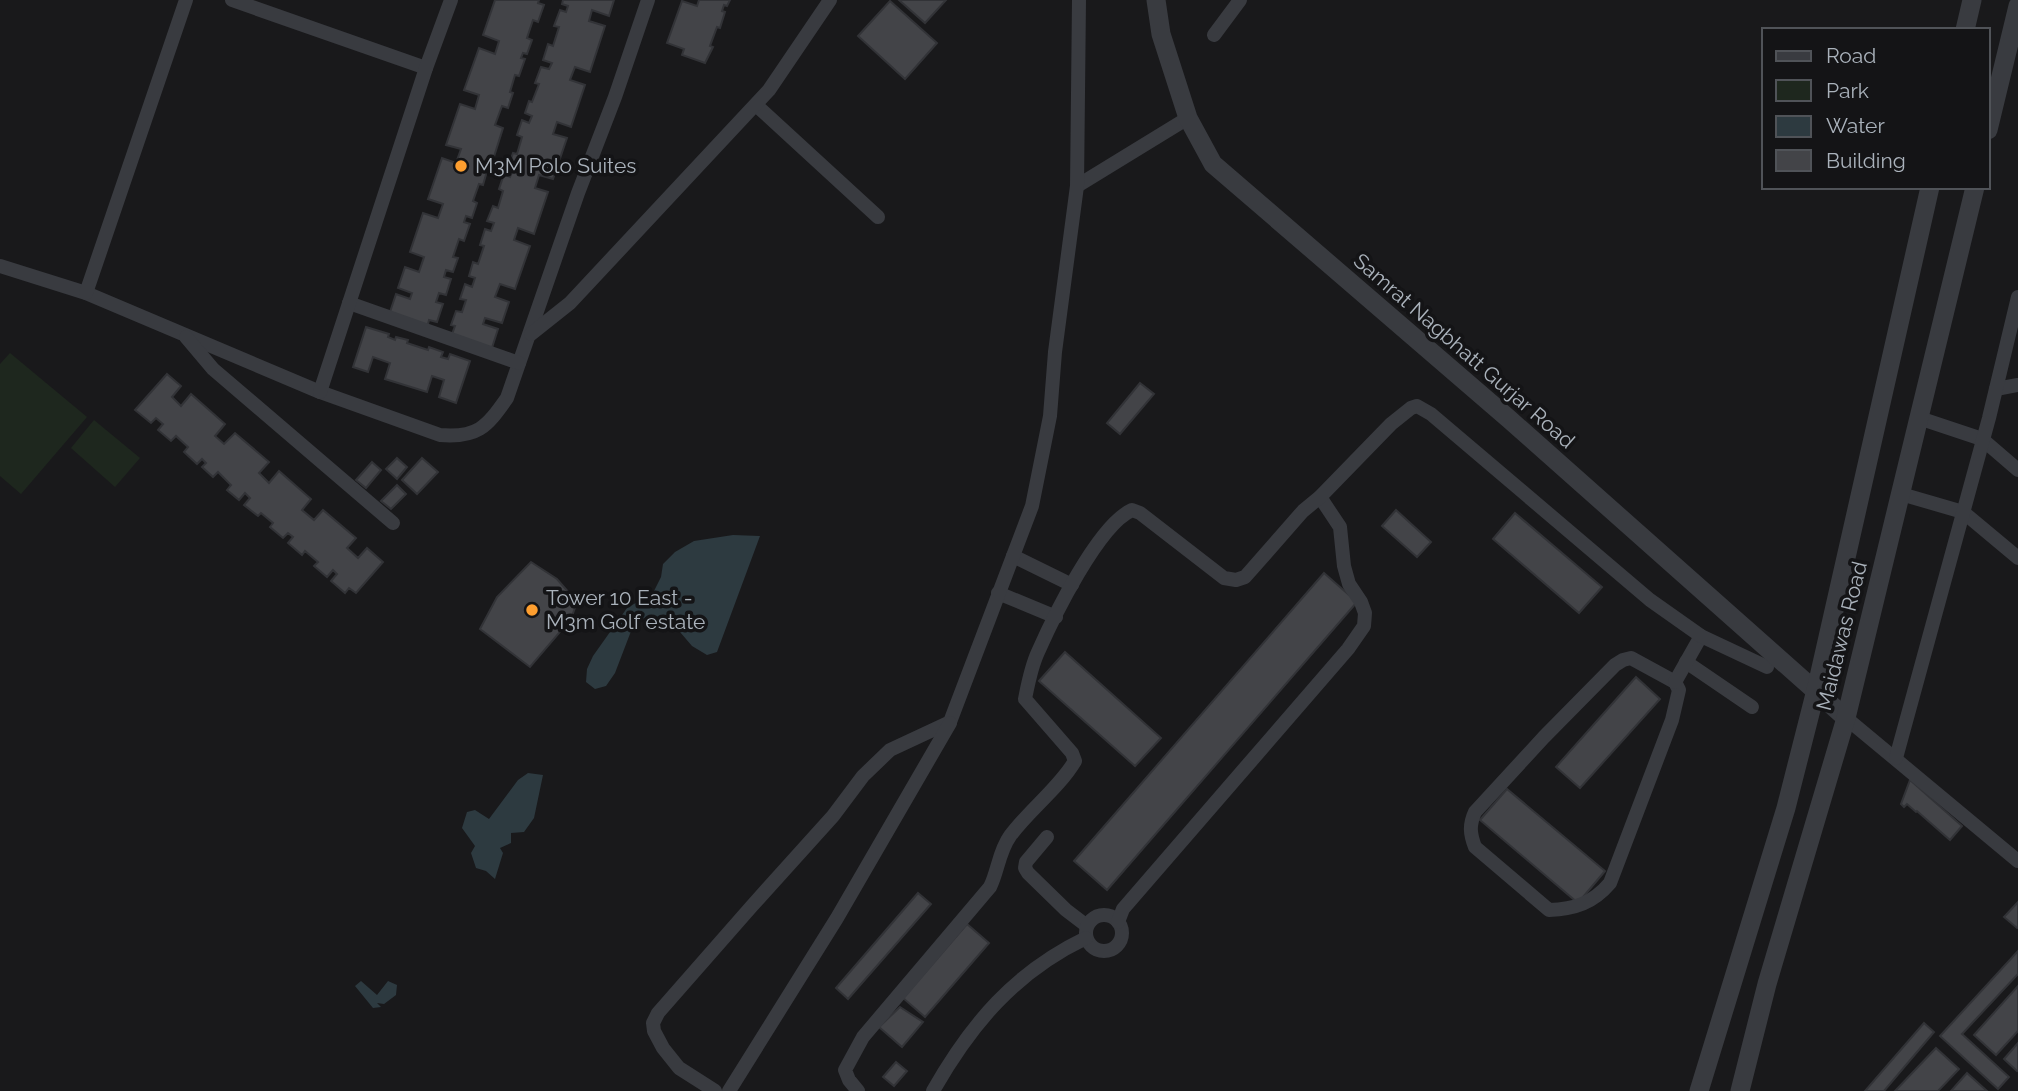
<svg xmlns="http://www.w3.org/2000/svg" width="2018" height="1091" font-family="Raleway,sans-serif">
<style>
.green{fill:#1e271e}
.water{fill:#2d3a40}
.building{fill:#434448;stroke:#323337;stroke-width:2}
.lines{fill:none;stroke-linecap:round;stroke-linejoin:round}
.minor{stroke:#393b40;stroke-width:14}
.tertiary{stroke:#393b40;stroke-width:19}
.poi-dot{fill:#fd9e2f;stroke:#141416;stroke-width:2.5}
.labels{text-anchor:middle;stroke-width:7;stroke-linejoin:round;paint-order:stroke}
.poi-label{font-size:21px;fill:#aab2bb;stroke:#141416;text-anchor:start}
.street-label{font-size:21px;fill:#aab2bb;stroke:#141416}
</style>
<rect width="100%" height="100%" fill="#19191b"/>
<g class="green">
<path d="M10,353L87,417L21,494L0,476V364Z"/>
<path d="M94,420L140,458L115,487L71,448Z"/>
</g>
<g class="water">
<path d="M733,535L760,536L717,652L707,655L692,646L668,618L648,616L633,626L615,673L606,686L595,689L586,682L587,669L593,656L627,608L653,593L661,577L663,564L675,552L694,541Z"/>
<path d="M528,773L543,775L534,818L524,832L511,833V843L500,848L503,853L495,879L486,871L476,868L471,853L475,846L462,828L467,812L475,810L489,819L518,780Z"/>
<path d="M361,981L377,995L388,981L397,985L396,995L384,1004L377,1003L381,1007L373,1008L355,986Z"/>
</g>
<g class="building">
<path d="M495,0H539L538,3L544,5L538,22L533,20L527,38L532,40L527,54L523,53L521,58L525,59L519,76L515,75L510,92L513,93L508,108L502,106L495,125L503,128L492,163L485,161L482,170L487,171L483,185L479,184L473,201L477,203L472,218L466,216L464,222L470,224L464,241L459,239L453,257L458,258L453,272L446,270L444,277L451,279L446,295L439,293L436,302L443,304L437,322L429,320L427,328L389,315L396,294L410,299L412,293L398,288L405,267L419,272L424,257L410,252L423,213L438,218L443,204L428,199L442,158L456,163L461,149L446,145L460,104L475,109L479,95L464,90L479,48L495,54L499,41L483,35Z"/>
<path d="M563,0H614L609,16L592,10L589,21L605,26L590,72L575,67L570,80L585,85L571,127L557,122L553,134L567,138L553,179L539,175L535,188L548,192L534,234L518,228L514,240L530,246L515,289L500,284L495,297L509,302L502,323L485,318L483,324L498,329L491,351L451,337L455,326L451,325L456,311L462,312L466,300L460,299L465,284L472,287L475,278L469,276L473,262L478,264L484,246L480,245L485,229L491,231L494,223L487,221L493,206L498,208L503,191L499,189L504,174L510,177L513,170L508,168L513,153L517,154L522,137L517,135L522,120L529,123L532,116L525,113L529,101L532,102L539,84L535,83L541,67L549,69L552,63L543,60L548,44L553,46L559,27L554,26L560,10L566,12L568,6L562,4Z"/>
<path d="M699,0H730L727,6L724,5L722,11L725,12L720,28L717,27L710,46L713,47L705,63L682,55L684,49L667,43L682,1L697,6Z"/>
<path d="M899,0H946L925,23Z"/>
<path d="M890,1L937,43L905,79L858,36Z"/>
<path d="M366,327L389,334L388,337L395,340L396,337L408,340L407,343L428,350L429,347L443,352L441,357L448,359L450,354L470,361L456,403L439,397L444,380L432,376L427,392L385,379L390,363L373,357L368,372L353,367Z"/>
<path d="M167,374L181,386L172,397L181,406L191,394L225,424L215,436L224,444L235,433L269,462L259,473L269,483L279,471L311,499L302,510L314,520L323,510L356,538L347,548L358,558L367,548L383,562L356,593L349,588L345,593L331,581L337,574L333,570L327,577L314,566L318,562L305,551L302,555L288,543L293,537L288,533L283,538L270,527L273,523L261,513L258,516L244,505L250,498L245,493L239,500L227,490L231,485L218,472L213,477L202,467L206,463L202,459L197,464L184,452L188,447L176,436L171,441L158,430L163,424L156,418L151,423L135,410Z"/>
<path d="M1140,383L1154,394L1120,434L1107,423Z"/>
<path d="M397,458L407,467L397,479L386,469Z"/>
<path d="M422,458L438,472L417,494L402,480Z"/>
<path d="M372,462L381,470L366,488L356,480Z"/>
<path d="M397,485L406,494L391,509L381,501Z"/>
<path d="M1396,510L1431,542L1417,557L1382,526Z"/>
<path d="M1515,513L1602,587L1579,613L1493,539Z"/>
<path d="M531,562L557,579L577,602L571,619L530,667L480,629L497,597Z"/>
<path d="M1324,573L1357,602L1107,890L1074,861Z"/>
<path d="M1065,652L1161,738L1135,766L1039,681Z"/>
<path d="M1636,677L1660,699L1580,788L1556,767Z"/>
<path d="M1910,780L1962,826L1950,840L1917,811L1916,812L1907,804L1904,807L1901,804Z"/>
<path d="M1507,789L1605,871L1578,903L1480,820Z"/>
<path d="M918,893L931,904L848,999L836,988Z"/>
<path d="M2018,902V927L2017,928L2004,917Z"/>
<path d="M967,924L989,943L925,1017L903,998Z"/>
<path d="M2018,951V974L1962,1034L2009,1077L1998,1089L1940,1036Z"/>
<path d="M2018,986V1031L1996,1055L1974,1035Z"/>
<path d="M900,1007L923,1022L902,1047L879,1027Z"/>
<path d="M1924,1023L1934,1032L1884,1091H1865Z"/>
<path d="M2018,1043V1070L2017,1071L2004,1059Z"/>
<path d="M1936,1048L1959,1069L1938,1091H1895Z"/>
<path d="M896,1062L907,1071L894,1086L883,1077Z"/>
<path d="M1967,1073L1987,1091H1951Z"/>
</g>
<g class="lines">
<g class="minor">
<path d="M232,0L426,68"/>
<path d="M1214,35L1240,0"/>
<path d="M756,105L878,217"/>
<path d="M1077,186L1188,118"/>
<path d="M0,266L86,293L320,392L440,435C477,438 486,428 507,398L578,193L615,97L648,0"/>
<path d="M86,293L186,0"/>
<path d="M349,303L519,363"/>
<path d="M531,334L570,303L769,90L830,0"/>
<path d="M186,337L213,369L393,523"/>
<path d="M1996,389L2018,385"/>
<path d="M320,392L426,68L451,0"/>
<path d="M1919,418L1982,439L2018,470"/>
<path d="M1901,494L1963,512L2018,558"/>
<path d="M1013,556L1072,585"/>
<path d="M998,593L1056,617"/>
<path d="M1631,658L1675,682L1679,690L1672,720L1610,883C1593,903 1575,909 1549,910L1475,847C1470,834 1469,825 1475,812L1544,737L1615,665L1623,660Z"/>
<path d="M1686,662L1752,707"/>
<path d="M1675,682L1701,636"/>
<path d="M1846,718L2018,861"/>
<path d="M1896,758L1989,418L2018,297"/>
<path d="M1047,837L1026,862L1025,868L1028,873L1066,910L1087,926"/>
<circle cx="1104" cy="933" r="18"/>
<path d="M1118,922L1123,909L1348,649L1364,626L1365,613L1361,602L1349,584L1344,566L1340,527L1320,497"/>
<path d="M715,1091L679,1068L663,1048L654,1031L653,1023L658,1013L751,907L833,816L863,776L890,750L950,722L1032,506L1050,416L1055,352L1077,186L1079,0"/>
<path d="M729,1091L837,918L950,723"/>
<path d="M858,1091L849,1080L845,1070L863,1037L990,887C998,871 999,851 1010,836C1030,809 1058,789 1075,761L1072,753L1025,699C1028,684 1031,667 1038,652C1053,618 1098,525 1132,510L1140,513L1224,578L1236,580L1245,577L1303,511L1320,497L1391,424L1411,408L1417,406L1431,414L1650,600L1701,636L1767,667"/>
<path d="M933,1091C971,1024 1015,972 1086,938"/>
</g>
<g class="tertiary">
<path d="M1156,0L1161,34L1188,118L1213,164L1509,419L1846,718"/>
<path d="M1965,30L1972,0"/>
<path d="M1988,130L2018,6"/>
<path d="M1699,1091L1786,808L1816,690L1930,187"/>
<path d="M1740,1091L1767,984L1846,718L1975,187"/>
</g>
</g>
<g class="poi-dot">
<circle cx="461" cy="166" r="7"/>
<circle cx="532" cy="610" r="7"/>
</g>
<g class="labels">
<g class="poi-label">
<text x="475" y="173">M3M Polo Suites</text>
<text x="546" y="605">Tower 10 East -<tspan x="546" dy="24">M3m Golf estate</tspan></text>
</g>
<g class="street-label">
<text transform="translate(1464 351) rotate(41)" y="7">Samrat Nagbhatt Gurjar Road</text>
<text transform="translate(1842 636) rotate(-76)" y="7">Maidawas Road</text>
</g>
</g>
<rect x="1762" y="28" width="228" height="161" fill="#141416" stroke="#505358" stroke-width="2"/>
<rect x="1776" y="51" width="35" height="10" fill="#393b40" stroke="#505358" stroke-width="2"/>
<text x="1826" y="63" font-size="21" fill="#aab2bb">Road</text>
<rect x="1776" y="80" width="35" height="21" fill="#1e271e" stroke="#505358" stroke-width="2"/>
<text x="1826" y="98" font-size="21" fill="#aab2bb">Park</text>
<rect x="1776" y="116" width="35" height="21" fill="#2d3a40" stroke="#505358" stroke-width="2"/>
<text x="1826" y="133" font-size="21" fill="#aab2bb">Water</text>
<rect x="1776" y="150" width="35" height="21" fill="#434448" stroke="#505358" stroke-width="2"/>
<text x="1826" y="168" font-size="21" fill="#aab2bb">Building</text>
</svg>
